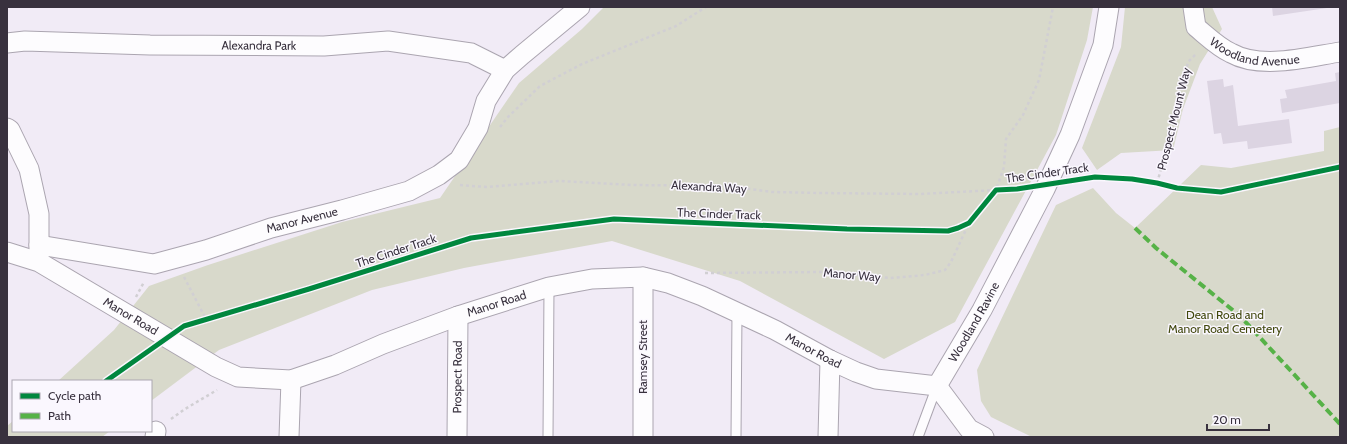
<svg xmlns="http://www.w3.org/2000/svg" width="1347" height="444" font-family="Cabin,sans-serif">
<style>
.green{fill:#d8d9cb}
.building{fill:#dcd4e2}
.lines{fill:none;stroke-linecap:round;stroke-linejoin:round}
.lane-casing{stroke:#aba5b0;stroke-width:11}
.street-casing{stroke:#aba5b0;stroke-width:21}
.path{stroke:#d1cfd3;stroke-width:2.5;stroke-dasharray:3 3;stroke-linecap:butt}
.lane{stroke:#fdfcfe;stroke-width:9}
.street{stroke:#fdfcfe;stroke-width:19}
.quiet{stroke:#56b247;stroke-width:4;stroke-dasharray:8 4;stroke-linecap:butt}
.cycleway-casing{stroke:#faf7fe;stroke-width:8}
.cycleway{stroke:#00873e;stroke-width:5}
.labels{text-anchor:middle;stroke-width:3;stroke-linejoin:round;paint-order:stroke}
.street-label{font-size:12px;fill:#38313e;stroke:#faf7fe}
.park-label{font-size:12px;fill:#41480d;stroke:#faf7fe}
</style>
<rect width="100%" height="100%" fill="#f1ebf6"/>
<g class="green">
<path d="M604,7H1093L1087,40L1056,135L955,322L884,359L740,281L612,241L464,268L372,290L219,350L151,401V381H58L114,330L149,286L208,265L342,222L440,198L519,83L582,29Z"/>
<path d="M1125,7H1212L1222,29L1200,64L1183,109L1173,150L1121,153L1097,170L1082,148L1121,47Z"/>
<path d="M1340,127V437H1032L991,417L981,401L977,370L1056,205L1093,188L1116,213L1135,228L1201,165L1231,168L1324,151V131Z"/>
<path d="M13,421V431H110L102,437H7V426Z"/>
</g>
<g class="building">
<path d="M1272,7H1327V8L1273,16Z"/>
<path d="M1340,72V103L1282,113L1280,99L1287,98L1285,90L1336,81L1335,73Z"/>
<path d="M1223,79L1224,87L1233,85L1238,126L1289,119L1292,143L1248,149L1247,141L1223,144L1221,133L1214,134L1207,81Z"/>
</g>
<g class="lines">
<defs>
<g id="lane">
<path d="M548,437L549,287"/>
<path d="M736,437L737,313"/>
<path d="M918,437L937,386"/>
</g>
<g id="street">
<path id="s1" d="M1193,7L1196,27C1207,36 1218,47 1231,53C1261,70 1308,57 1340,52"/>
<path id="s2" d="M7,43L25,41L150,45L324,46L388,41L471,53L505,70"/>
<path d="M7,128L10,130L29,169L39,214V257"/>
<path id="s3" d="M39,245L154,264L206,250L271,228L342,210L409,191L439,175L459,160L478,128L486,101L505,70L522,55L580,7"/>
<path id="s4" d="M7,252L39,262L216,367L238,377L291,380L335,365L383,344L458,316L549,287L592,279L643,277L668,283L702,296L775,330L830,360L856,372L876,379L937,386L969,429L984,437"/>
<path id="s5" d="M937,386L982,310L1045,189L1070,135L1103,45L1109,7"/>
<path d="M155,437L156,431"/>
<path d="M289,437L291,380"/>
<path id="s6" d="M457,437L458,316"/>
<path d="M643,437V277"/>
<path d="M828,437L830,360"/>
</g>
</defs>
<use href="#lane" class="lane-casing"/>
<use href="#street" class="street-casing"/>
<g class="path">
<path d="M500,127L508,117L540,86L582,64L676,26L706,7"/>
<path d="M1157,183L1169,142L1188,62L1196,54"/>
<path d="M460,185L486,187L560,181L632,185L729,186L772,192L819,193L920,194L996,190L1004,167L1006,139L1023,115L1039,80L1053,7"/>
<path d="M705,273L824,272L890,278L925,275L945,270L951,262L969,223"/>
<path d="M184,277L206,319"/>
<path d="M136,297L144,282"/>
<path d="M171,419L185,409L217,390"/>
</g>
<use href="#lane" class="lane"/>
<use href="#street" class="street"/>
<path class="quiet" d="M1135,228L1156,248L1240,316L1340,424"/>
<defs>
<path id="cycleway" d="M106,381L184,326L309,289L471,238L614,219L847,229L948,231L958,228L969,223L996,190L1017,189L1095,177L1132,179L1157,183L1177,188L1221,192L1340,167"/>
</defs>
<use href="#cycleway" class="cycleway-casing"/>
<use href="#cycleway" class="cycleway"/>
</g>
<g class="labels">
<g class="street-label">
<text dy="4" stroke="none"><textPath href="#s2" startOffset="252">Alexandra Park</textPath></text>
<text dy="4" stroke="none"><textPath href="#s1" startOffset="87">Woodland Avenue</textPath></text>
<text transform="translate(1174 119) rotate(-76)" y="4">Prospect Mount Way</text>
<text transform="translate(1047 173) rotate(-8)" y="4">The Cinder Track</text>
<text transform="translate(709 187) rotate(3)" y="4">Alexandra Way</text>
<text transform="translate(719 214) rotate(2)" y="4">The Cinder Track</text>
<text dy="4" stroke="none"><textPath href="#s3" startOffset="271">Manor Avenue</textPath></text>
<text transform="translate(396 251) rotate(-18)" y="4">The Cinder Track</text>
<text transform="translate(852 275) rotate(5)" y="4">Manor Way</text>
<text dy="4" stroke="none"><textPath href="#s4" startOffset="536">Manor Road</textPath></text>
<text dy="4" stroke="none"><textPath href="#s4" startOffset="140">Manor Road</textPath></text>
<text dy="4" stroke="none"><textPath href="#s5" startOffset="74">Woodland Ravine</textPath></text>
<text dy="4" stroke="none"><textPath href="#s4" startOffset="872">Manor Road</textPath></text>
<text transform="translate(643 357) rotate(-90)" y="4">Ramsey Street</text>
<text dy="4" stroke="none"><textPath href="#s6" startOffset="60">Prospect Road</textPath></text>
</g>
<g class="park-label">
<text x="1225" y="319">Dean Road and<tspan x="1225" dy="14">Manor Road Cemetery</tspan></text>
</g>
</g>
<rect width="1347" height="444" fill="none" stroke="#38313e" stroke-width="16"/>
<rect x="12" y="380" width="140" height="52" fill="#faf7fe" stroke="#aca8b1"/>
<rect x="20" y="393" width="20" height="6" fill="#00873e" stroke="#aca8b1"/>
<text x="48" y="400" font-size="12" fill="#38313e">Cycle path</text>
<rect x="20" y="413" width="20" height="6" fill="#56b247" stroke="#aca8b1"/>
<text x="48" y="420" font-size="12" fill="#38313e">Path</text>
<path d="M1207 424v6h62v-6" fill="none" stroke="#38313e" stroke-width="2"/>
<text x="1213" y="424" font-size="12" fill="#38313e" stroke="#faf7fe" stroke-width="3" paint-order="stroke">20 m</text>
</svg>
